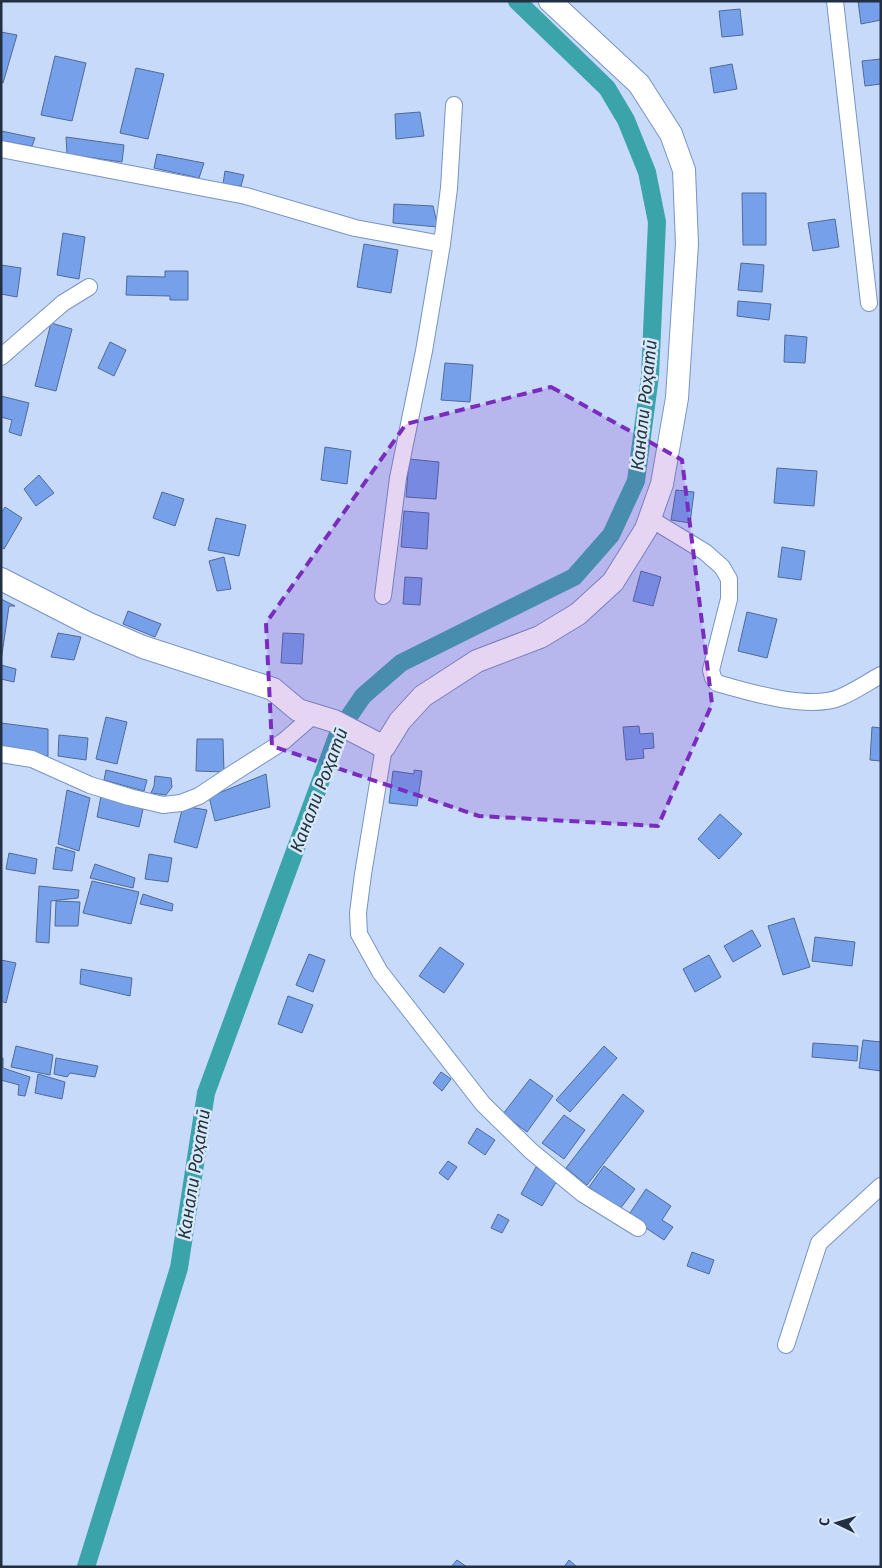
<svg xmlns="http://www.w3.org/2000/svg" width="882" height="1568" font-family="'Fira Sans',sans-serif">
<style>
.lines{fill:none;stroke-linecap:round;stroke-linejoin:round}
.canal{stroke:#3ba4aa;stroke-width:18}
.building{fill:#76a1ea;stroke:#4f6a98}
.street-casing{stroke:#7794c5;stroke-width:18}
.secondary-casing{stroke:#7794c5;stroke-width:24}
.street{stroke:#fff;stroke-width:16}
.secondary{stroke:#fff;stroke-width:22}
.marked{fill:#7b2cbf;fill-opacity:0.2;stroke:#7b2cbf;stroke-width:4;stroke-dasharray:10 6;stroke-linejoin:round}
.labels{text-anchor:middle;stroke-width:5;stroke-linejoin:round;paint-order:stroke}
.water-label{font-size:18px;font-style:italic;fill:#21393b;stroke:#dae7fc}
</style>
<rect width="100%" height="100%" fill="#c7daf9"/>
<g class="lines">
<path class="canal" d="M86,1567L179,1268L206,1093L339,731L363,696L401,663L574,577L611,535L636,481L650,376L657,222L647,172L626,120L607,88L517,1"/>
</g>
<g class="building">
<path d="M858,1H881V20L861,24Z"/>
<path d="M740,9L743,35L722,37L719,11Z"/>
<path d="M1,32L17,35L3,83H1Z"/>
<path d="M55,56L86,63L72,121L41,115Z"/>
<path d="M881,59V84L865,86L862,61Z"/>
<path d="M732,64L737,89L714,93L710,68Z"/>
<path d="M136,68L164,74L148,139L120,133Z"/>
<path d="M420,112L424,136L396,139L395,114Z"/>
<path d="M1,131L35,138L32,146L1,141Z"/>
<path d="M66,137L124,145L122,162L67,154Z"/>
<path d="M157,154L204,163L199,178L154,168Z"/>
<path d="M225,171L244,175L241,186L223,184Z"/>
<path d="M742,193H766V245H743Z"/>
<path d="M394,204L433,206L438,227L393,223Z"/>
<path d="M835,219L839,247L813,251L808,223Z"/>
<path d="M63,233L85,237L79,279L57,275Z"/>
<path d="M364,244L398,250L391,293L357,287Z"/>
<path d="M741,263L764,265L762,292L738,290Z"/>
<path d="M1,265L21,268L17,297L1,294Z"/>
<path d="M165,271H188V300H170V296L126,295L127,276L165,277Z"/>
<path d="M738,301L771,304L769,320L737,316Z"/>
<path d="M51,323L72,329L56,391L35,386Z"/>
<path d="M785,335L807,337L805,363L784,362Z"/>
<path d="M110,342L126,350L114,376L98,368Z"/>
<path d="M445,363L473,365L470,402L441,400Z"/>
<path d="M1,396L29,403L21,436L9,432L12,420L1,417Z"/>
<path d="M325,447L351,451L347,484L321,480Z"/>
<path d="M409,459L439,462L436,499L406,497Z"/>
<path d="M777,468L817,471L814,506L774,503Z"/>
<path d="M39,475L54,493L36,506L24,489Z"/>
<path d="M676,490L694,492L690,523L671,520Z"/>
<path d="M162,492L184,499L175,526L153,518Z"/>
<path d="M5,507L22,518L4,549L1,547V513Z"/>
<path d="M404,511L429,513L427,549L401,547Z"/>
<path d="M216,518L246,525L239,556L208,550Z"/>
<path d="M782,547L805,551L801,580L778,577Z"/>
<path d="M224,557L231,589L217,591L209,561Z"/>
<path d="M641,571L661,577L653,606L633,601Z"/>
<path d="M405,577L422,578L420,605L403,604Z"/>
<path d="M1,599L15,606H9L1,661Z"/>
<path d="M128,611L161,624L155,637L123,624Z"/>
<path d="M747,612L777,619L767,658L738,651Z"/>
<path d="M58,633L81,637L74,660L51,657Z"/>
<path d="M283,633L304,634L302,664L281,663Z"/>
<path d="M1,665L16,669L14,682L1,679Z"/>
<path d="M106,717L127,722L117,764L96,759Z"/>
<path d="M1,723L48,729V756L1,749Z"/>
<path d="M639,726L640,734L653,733L654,748L643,749L644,758L626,760L623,727Z"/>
<path d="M872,727L881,728V761L870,760Z"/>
<path d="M59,735L88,738L86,760L58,756Z"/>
<path d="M197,739H223L224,772L196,771Z"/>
<path d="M106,770L147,780L144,791L104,780Z"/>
<path d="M414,770L422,771L417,806L389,803L393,771L414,774Z"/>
<path d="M266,774L270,807L215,821L209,797Z"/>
<path d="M155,776L171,778L172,787L166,795L151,793L154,786Z"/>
<path d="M67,790L90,798L79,851L58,844Z"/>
<path d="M101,796L143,809L139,827L97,817Z"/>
<path d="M183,806L207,810L197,848L174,842Z"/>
<path d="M720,814L742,834L719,859L698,839Z"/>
<path d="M56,847L75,852L72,871L53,869Z"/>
<path d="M9,853L37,859L35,874L6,869Z"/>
<path d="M149,854L172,858L168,882L145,879Z"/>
<path d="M95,864L135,878L133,888L90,878Z"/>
<path d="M92,881L139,892L131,924L83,913Z"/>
<path d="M39,886L79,890L78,898L51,901L49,943L36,942Z"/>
<path d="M143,894L173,904L172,911L140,904Z"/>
<path d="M56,901L80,902L78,926H55Z"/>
<path d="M794,918L810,967L783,975L768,926Z"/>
<path d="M752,930L761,946L733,962L724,946Z"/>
<path d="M815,937L855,942L852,966L812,961Z"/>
<path d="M440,947L464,964L444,993L419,976Z"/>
<path d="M309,954L325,960L313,992L296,985Z"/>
<path d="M709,955L721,977L695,992L683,969Z"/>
<path d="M1,960L16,963L6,1003L1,1001Z"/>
<path d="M81,969L132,978L130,996L80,984Z"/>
<path d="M288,996L313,1005L302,1033L278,1024Z"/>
<path d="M863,1040L881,1042V1071L859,1068Z"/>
<path d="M813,1043L858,1046L857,1061L812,1057Z"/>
<path d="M16,1046L53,1055L50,1075L11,1067Z"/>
<path d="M604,1046L617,1058L570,1112L556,1100Z"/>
<path d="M1,1058H3V1068L30,1077L25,1096L18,1095L19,1085L1,1080Z"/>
<path d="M56,1058L98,1066L95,1077L70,1073L67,1077L54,1074Z"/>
<path d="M441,1072L451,1079L442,1091L433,1083Z"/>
<path d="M38,1074L65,1082L62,1099L35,1093Z"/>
<path d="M530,1079L553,1096L527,1132L503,1114Z"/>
<path d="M623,1094L644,1111L587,1185L566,1168Z"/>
<path d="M564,1115L585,1130L564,1159L542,1143Z"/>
<path d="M477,1128L495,1140L485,1155L468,1143Z"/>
<path d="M448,1161L457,1167L448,1180L439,1173Z"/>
<path d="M604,1166L635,1189L620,1209L589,1187Z"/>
<path d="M536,1167L558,1179L542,1206L521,1194Z"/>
<path d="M646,1189L671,1206L662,1220L673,1227L664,1240L628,1216Z"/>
<path d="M498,1214L509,1220L502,1233L491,1228Z"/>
<path d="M692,1252L714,1260L709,1274L687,1266Z"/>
<path d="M457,1560L467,1567H451Z"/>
<path d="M569,1560L577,1567H564Z"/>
</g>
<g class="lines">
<defs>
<g id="street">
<path d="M835,1L869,303"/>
<path d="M1,149L246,196L355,228L442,244"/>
<path d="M1,357L63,303L89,287"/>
<path d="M649,518L705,552L722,567L729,579V599L711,670L713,678L717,683C748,692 810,711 841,697C855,691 868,682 881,675"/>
<path d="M383,596L398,478L424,351L442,244L449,188L454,105"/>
<path d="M384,747L363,874L358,913L359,934L380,972L483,1104L531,1151L583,1194L638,1228"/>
<path d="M1,754L32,759L90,785L129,797L163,805L181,803L199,796L232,774L284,741L315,714"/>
<path d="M786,1345L819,1243L881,1186"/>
</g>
<path id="secondary" d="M1,579L87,623L143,647L273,689L298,710L334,721L384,747L400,721L423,696L477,661L540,637L578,614L613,582L646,529L662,484L677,398L687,244L684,170L671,134L639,84L550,1"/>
</defs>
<use href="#street" class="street-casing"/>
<use href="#secondary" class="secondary-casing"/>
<use href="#street" class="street"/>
<use href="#secondary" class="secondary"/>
</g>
<path class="marked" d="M551,387L682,460L712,704L658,826L479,816L272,746L266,623L406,424Z"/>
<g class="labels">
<g class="water-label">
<text transform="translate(644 405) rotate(-84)" y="6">Канали Роҳатӣ</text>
<text transform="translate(319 790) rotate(-69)" y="6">Канали Роҳатӣ</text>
<text transform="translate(194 1174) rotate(-81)" y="6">Канали Роҳатӣ</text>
</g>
</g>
<rect width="882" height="1568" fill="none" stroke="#232f43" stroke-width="5"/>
<g transform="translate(837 1523) rotate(275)" stroke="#dae7fc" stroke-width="4" paint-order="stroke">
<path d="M0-4L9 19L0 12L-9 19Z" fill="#232f43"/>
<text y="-8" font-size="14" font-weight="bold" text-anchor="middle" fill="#232f43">С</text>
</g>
</svg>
